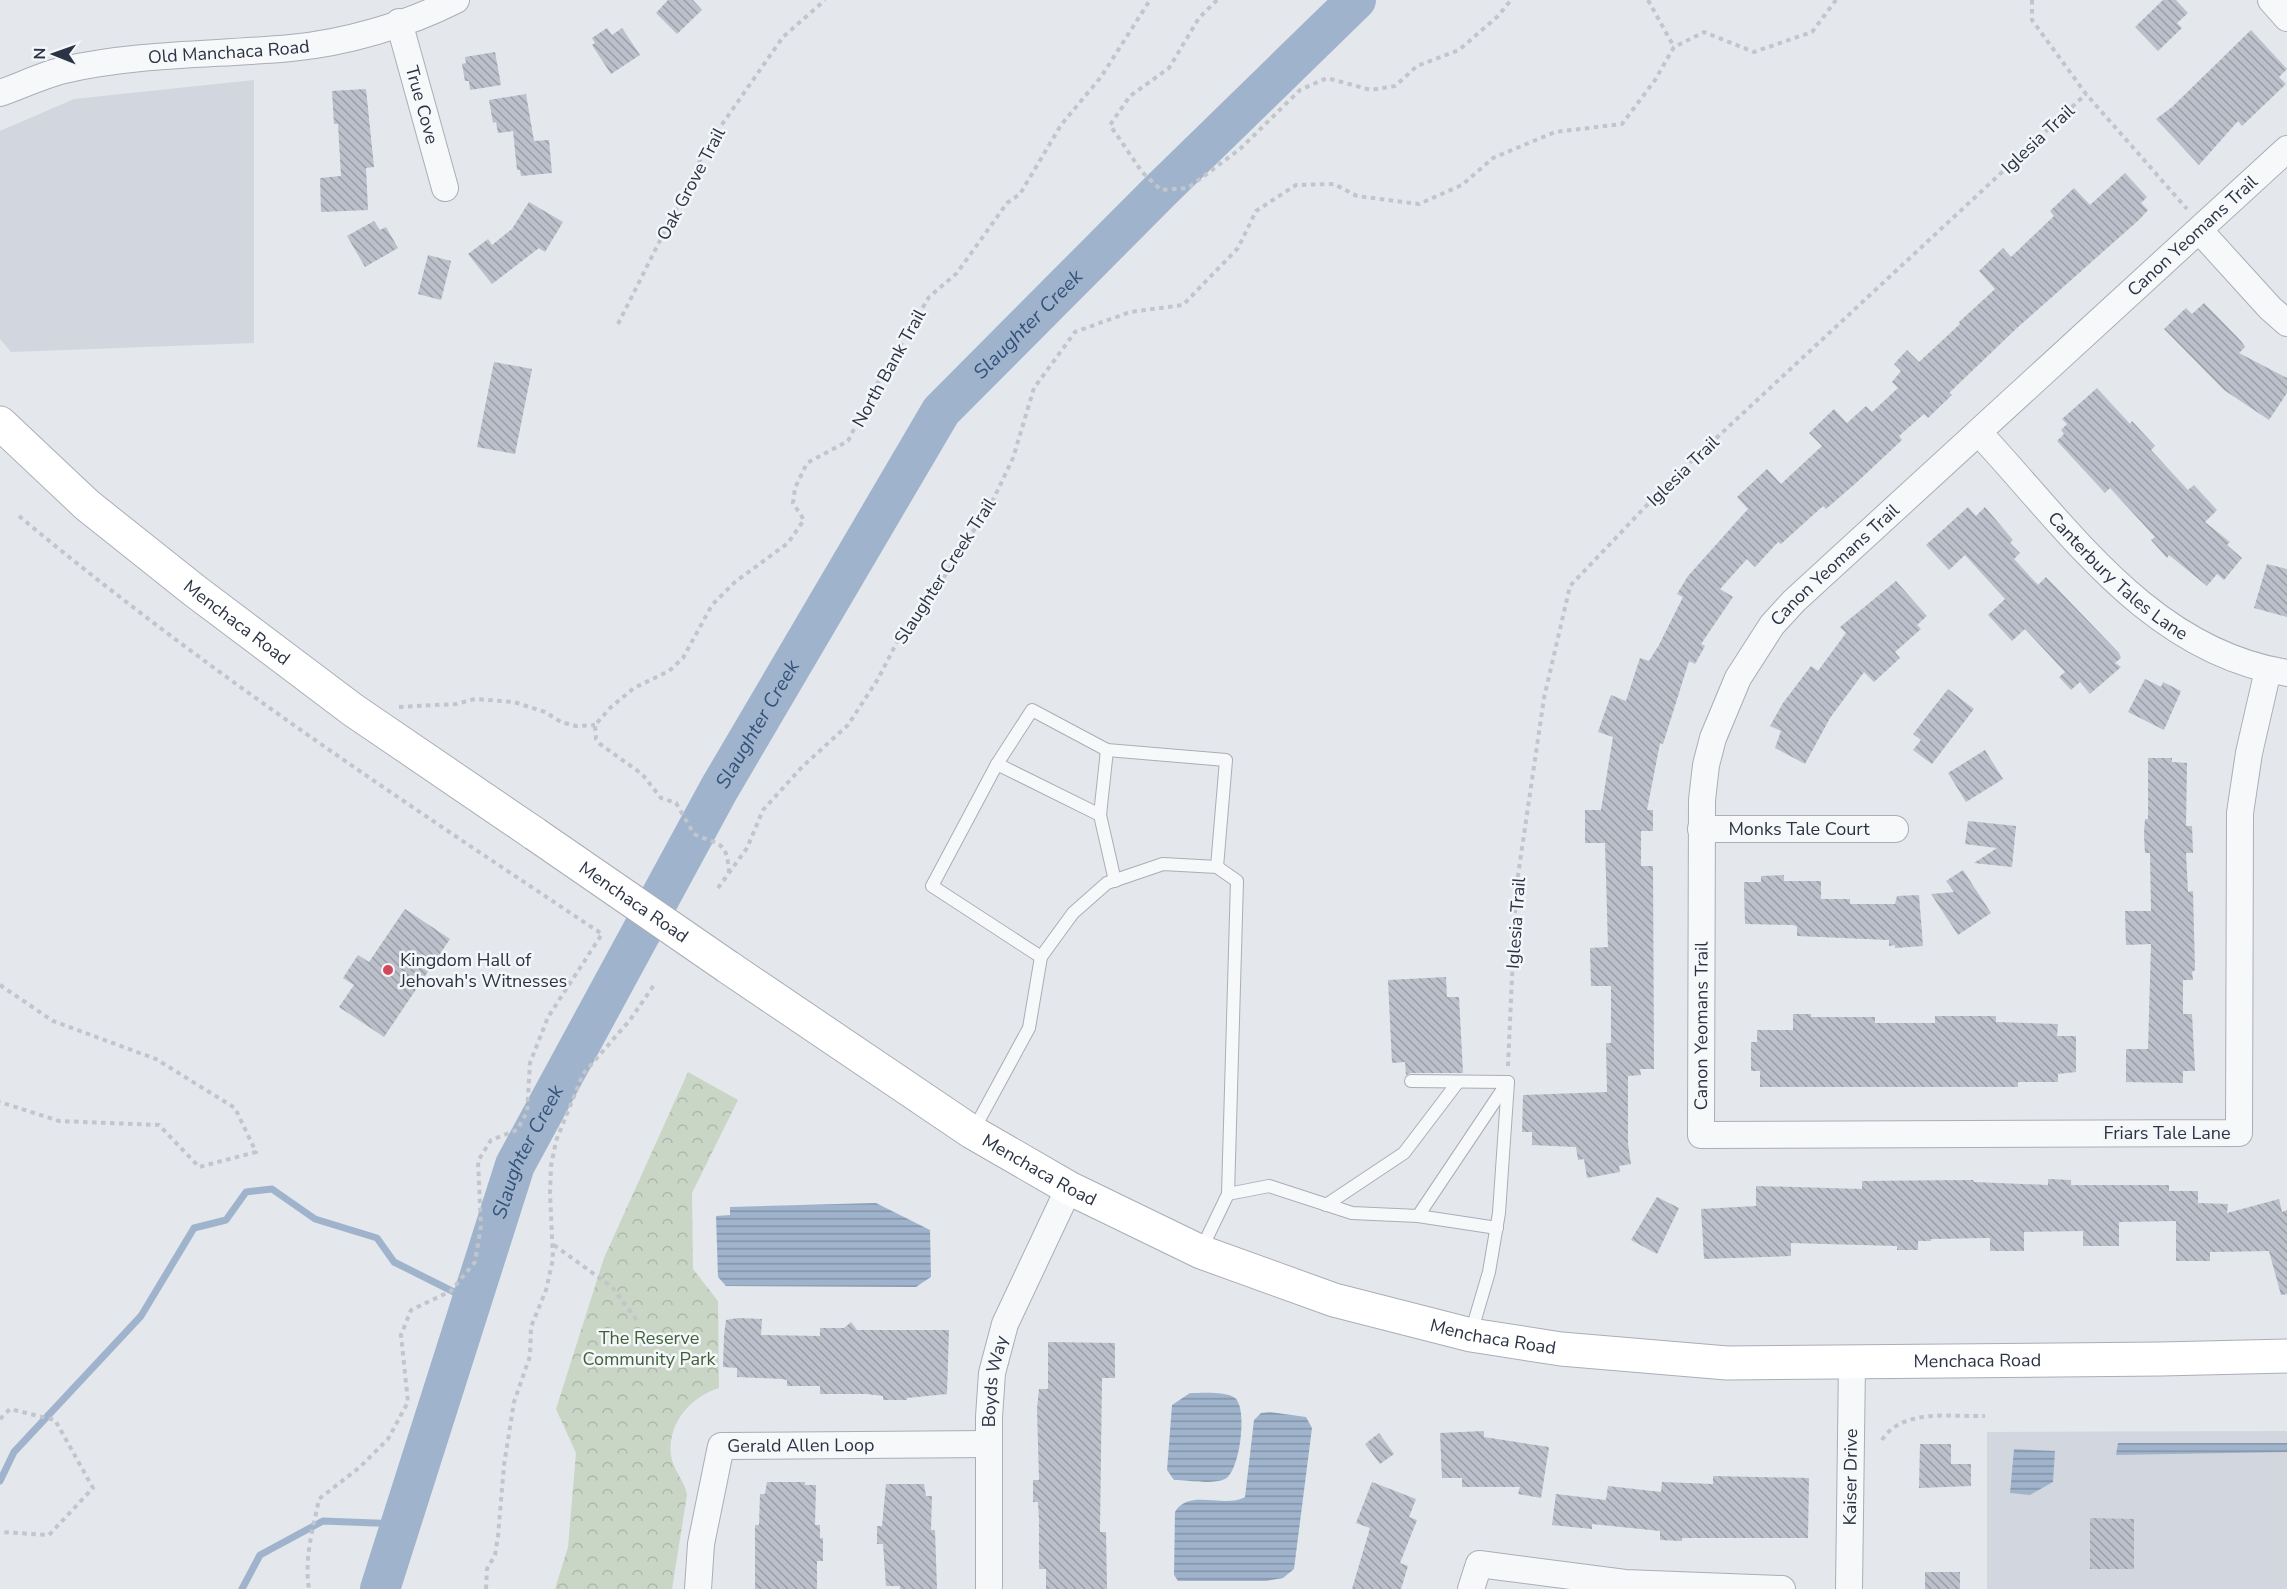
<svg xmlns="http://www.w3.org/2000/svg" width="2287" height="1589" font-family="'Nunito Sans',sans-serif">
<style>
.built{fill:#d2d6de}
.forest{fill:url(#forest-crowns)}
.water{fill:url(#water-rules)}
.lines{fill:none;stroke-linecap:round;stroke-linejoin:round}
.stream{stroke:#9fb4cc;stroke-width:7}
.river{stroke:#9fb4cc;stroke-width:40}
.building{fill:url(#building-back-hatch)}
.lane-casing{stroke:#a9aeb7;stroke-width:14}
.street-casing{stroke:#a9aeb7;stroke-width:28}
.secondary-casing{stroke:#a9aeb7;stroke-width:35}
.path{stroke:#c2c5cb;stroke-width:4;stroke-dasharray:4.5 4.5;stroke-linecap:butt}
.lane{stroke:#f7f8fa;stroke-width:12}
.street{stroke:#f7f8fa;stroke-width:26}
.secondary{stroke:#fff;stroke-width:33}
.secondary-bridge-casing{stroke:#a9aeb7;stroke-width:35;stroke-linecap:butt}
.secondary-bridge{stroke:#fff;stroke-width:33}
.poi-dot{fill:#d1495b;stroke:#f4f6f9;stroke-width:2}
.labels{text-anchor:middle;stroke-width:5;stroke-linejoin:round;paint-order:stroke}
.street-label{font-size:18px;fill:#2b3445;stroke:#f4f6f9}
.poi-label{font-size:18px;fill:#2b3445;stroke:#f4f6f9;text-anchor:start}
.park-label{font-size:18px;fill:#3f6138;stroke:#f4f6f9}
.water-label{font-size:20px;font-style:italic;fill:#34527a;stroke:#f4f6f9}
</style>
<defs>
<pattern id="forest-crowns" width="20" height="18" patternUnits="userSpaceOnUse" patternTransform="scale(1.5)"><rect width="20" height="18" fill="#c9d6c5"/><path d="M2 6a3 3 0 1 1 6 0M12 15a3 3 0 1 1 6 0" fill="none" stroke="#adb8ab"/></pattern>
<pattern id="water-rules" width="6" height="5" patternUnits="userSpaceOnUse" patternTransform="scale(1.5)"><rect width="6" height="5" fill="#9fb4cc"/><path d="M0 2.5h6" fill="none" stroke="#8293a7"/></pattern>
<pattern id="building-back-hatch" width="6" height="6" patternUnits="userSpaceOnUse" patternTransform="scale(1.5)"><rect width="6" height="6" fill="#bbc0ca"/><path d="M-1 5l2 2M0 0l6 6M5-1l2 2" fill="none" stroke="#989da6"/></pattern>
</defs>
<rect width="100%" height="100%" fill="#e4e7ec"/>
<g class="built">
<path d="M254,80V343L11,352L0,339V131L74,99Z"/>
<path d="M2287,1431V1589H1987V1432Z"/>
</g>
<path class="forest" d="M688,1072L738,1100L692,1193L693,1269L718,1301L719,1388C690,1397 667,1424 671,1456C673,1470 685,1481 687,1495L672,1589H555L568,1547L576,1453L556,1409L604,1258Z"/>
<g class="water">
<path d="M876,1203L930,1230L931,1277L916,1287L726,1286L718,1277L716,1216L730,1215V1207Z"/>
<path d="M1190,1393C1202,1393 1226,1391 1235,1398C1248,1408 1240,1472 1225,1479C1211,1485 1189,1480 1174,1480L1167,1470L1172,1405Z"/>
<path d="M1270,1412L1306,1417L1312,1428L1294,1569L1283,1578L1266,1581H1178L1174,1575L1175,1512C1189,1488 1224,1509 1245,1497L1254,1420L1261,1413Z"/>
<path d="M2118,1443H2287V1452L2116,1455Z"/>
<path d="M2014,1449L2055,1451L2053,1482L2030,1495L2010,1493Z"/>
</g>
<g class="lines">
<g class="stream">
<path d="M0,1481L14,1452L141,1316L194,1228L226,1220L246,1192L272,1189L315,1219L377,1238L394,1262L472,1301"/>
<path d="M242,1589L260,1555L323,1521L401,1524"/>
</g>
<path class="river" id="s1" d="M380,1589L515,1165L719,789L941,411L1161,190L1356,0"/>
</g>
<g class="building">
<path d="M668,0H693L702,10L677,34L656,13Z"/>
<path d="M2163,0H2176L2188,13L2177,23L2182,28L2158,51L2135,27Z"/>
<path d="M607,28L612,35L622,28L640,55L611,74L592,45L595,43L592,38Z"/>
<path d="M2251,30L2287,69L2279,77L2286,84L2242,126L2238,121L2199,165L2156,119L2172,107Z"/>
<path d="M495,52L501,85L470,90L469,81H465L462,64L466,63L465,57Z"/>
<path d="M366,89L374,167L366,168L368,210L321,212L320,178L341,176L338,124H334L332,91Z"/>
<path d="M526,94L534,141L549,140L552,173L521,176L520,170H517L513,131L498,133L496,122L493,123L489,100Z"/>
<path d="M2125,173L2147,197L2141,203L2148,210L2140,219L2017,328L1949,393L1952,395L1928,418L1924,414L1899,436L1902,440L1856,483L1826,509L1823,506L1781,544L1778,542L1755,567L1747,559L1720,589L1733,597L1701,644L1705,646L1695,664L1689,661L1663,744L1660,743L1647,810H1653V831H1641V866H1653L1654,1069H1640L1641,1075L1628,1076V1144L1631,1164L1619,1166L1620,1172L1587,1178L1584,1159L1578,1160L1576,1147L1532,1145V1132H1522L1523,1095L1607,1092L1606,1043H1611V986H1591L1590,948L1608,947L1605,843H1585V810H1601L1613,737L1598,732L1611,695L1626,701L1640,658L1649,661L1659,645L1683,597L1677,594L1688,576L1748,509L1737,497L1767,469L1781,484L1822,446L1809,433L1834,409L1847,423L1866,406L1872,412L1898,388L1892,382L1901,371L1894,364L1907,350L1919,362L1960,324L1959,322L1995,289L1979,271L2003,248L2011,257L2054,216L2050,211L2074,188L2090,205Z"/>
<path d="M529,202L563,222L545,252L539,248L492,284L468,254L488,239L492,245L512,229Z"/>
<path d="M374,221L380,230L386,227L398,248L365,267L347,236Z"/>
<path d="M428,255L451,261L441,300L418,294Z"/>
<path d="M2204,303L2241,341L2245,347L2239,353L2287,378V393L2269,420L2224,390L2164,329L2186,308L2192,314Z"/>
<path d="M494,362L532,369L515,454L477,447Z"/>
<path d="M2097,388L2130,424L2132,421L2155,446L2151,450L2188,490L2194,485L2217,510L2205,522L2230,542L2227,545L2242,558L2224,580L2217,574L2207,586L2169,555L2167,558L2151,540L2155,537L2110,488L2105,493L2057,441L2064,434L2061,430L2067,424L2062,419Z"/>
<path d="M1968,507L1976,516L1985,507L2013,540L2010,543L2020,553L2014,559L2038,585L2046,577L2119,653L2121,658L2115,663L2121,667L2090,694L2080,682L2071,690L2059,677L2065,672L2025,629L2012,641L1988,615L2005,599L1965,555L1949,570L1926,545Z"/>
<path d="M2267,564L2287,569V617L2254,608Z"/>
<path d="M1896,581L1927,616L1917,625L1921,629L1895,652L1900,658L1874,682L1864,672L1830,718L1805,764L1775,748L1781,731L1770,726L1783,703L1811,666L1818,671L1846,633L1840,627Z"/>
<path d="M2145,679L2161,687L2163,682L2181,691L2164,730L2128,712Z"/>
<path d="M1948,689L1974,709L1932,764L1913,750L1921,740L1913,734Z"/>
<path d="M1985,750L2003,779L1966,802L1948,773Z"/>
<path d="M2148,758H2172V762L2187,763L2186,826H2192L2193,853H2186L2188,892L2193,891L2195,970L2192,972L2193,980H2183V1014H2192L2195,1071H2183V1083L2126,1082V1049H2148L2151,944L2126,945L2125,911H2151L2150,853H2145L2144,834L2145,819H2148Z"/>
<path d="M1968,821L2016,826L2012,867L1974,863L1997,848L1965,844Z"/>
<path d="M1963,870L1991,913L1958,935L1931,894L1954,892L1946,881Z"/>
<path d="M1784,875V881H1821V899H1850V904H1895L1897,896L1919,895L1923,946L1895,948V945L1889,946V940L1797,936V927L1794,925L1745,924L1744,882H1761V876Z"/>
<path d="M405,909L450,939L384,1037L339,1007L354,985L343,978L358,955L369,962Z"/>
<path d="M1446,977L1447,997H1459L1463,1073H1411L1406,1075L1405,1062L1392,1063L1388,980Z"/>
<path d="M1793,1014H1811V1017H1875V1023H1935V1016H1996V1022L2058,1024L2057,1036H2076V1072L2058,1074V1082H2018V1087H1760V1071H1751V1042H1757V1030H1793Z"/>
<path d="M2048,1179L2071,1180V1185H2169V1191H2198V1203L2228,1204L2227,1213L2279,1199L2282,1212L2287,1210V1294L2281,1295L2269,1251L2210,1252V1261H2176V1221L2119,1222V1246H2083V1231L2024,1232V1251H1990V1238L1931,1239V1241H1918V1250H1897V1246L1791,1243V1256L1704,1259L1701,1209L1756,1206V1186L1862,1189V1181L1973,1180L1974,1182L2048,1185Z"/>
<path d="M1657,1197L1679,1208L1657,1254L1631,1240Z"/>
<path d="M738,1318L762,1319L761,1335L820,1336V1328H844L851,1322L857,1330H949L947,1394L907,1398V1400H883V1396L867,1394H820V1386H787V1380L782,1379L737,1377V1368L723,1367L724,1335L726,1320Z"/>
<path d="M1048,1342L1115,1343V1378H1102L1100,1532H1106L1107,1589H1046V1569H1039V1519L1038,1502H1033V1480H1039L1037,1409L1039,1389H1048Z"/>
<path d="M1484,1431V1437L1549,1447L1541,1498L1518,1494L1520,1487H1462V1478H1442L1440,1433Z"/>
<path d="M1379,1433L1394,1454L1380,1464L1365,1444Z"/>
<path d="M1920,1444H1951V1464H1971V1486L1919,1488Z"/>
<path d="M1713,1476L1809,1478L1808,1538H1682V1541L1660,1540V1531L1592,1524V1529L1552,1525L1556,1494L1606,1500L1608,1486L1661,1492L1662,1482L1713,1484Z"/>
<path d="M767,1482H805V1485H816L815,1525H820V1538H823V1561H817V1589H755V1525H759L760,1494H765Z"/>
<path d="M1372,1482L1416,1499L1409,1517L1417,1520L1400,1563L1408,1566L1401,1589H1352L1370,1528L1356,1523Z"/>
<path d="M886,1484H924L926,1496H932L931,1530H935L937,1589H900V1586H886L883,1544H877V1526H882Z"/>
<path d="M2090,1518L2134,1519V1569H2090Z"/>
<rect x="1925" y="1572" width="35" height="17"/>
</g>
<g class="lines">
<defs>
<g id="lane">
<path d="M997,764L1032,710L1107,750L1226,760L1217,867"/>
<path d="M1100,815L1107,750"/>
<path d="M1041,957L932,886L997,764L1100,815L1115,881"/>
<path d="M1411,1081L1508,1082"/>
<path d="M973,1131L1029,1028L1041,957L1073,913L1107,883L1163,864L1217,867L1237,881L1228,1194L1201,1250"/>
<path d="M1228,1194L1269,1186L1352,1213L1418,1216L1497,1228"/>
<path d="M1326,1205L1404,1153L1458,1082"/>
<path d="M1418,1216L1507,1083"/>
<path d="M1471,1333L1489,1272L1499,1213L1508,1082"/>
</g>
<g id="street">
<path d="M2271,0L2287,18"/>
<path id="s2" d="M399,22L445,188"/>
<path id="s3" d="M0,93C21,86 42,75 64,70C139,53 215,55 291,48C345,43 407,25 456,0"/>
<path d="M2200,231L2270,308L2287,323"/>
<path id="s4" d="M1979,433C2068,528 2149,651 2287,673"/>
<path id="s5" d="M2268,670L2249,753L2240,813L2239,1133L1701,1135L1702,800L1706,765L1713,738L1738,678L1772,625L1794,601L2287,149"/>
<path id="s6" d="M1701,829H1895"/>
<path id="s7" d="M698,1589L701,1544L721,1446L988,1444"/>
<path id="s8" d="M989,1589V1417L992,1373L1005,1324L1069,1188"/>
<path d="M1471,1589L1479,1564L1625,1583L1782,1589"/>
<path id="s9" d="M1849,1589L1852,1363"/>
</g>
<g id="secondary">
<path id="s10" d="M0,423L87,505L195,591L353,710L535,834"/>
<path id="s11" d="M728,967L972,1132L1069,1188L1201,1252L1334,1300L1471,1335L1561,1349L1727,1363L2161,1359L2287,1356"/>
</g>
</defs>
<use href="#lane" class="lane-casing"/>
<use href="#street" class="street-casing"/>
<use href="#secondary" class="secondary-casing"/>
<g class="path">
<path d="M1217,0L1199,18L1169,68L1130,96L1110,125L1142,172L1161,190L1188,188L1240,149L1300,90L1327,78L1371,90L1395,86L1417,66L1459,50L1498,16L1511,0"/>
<path d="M1648,0L1674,47"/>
<path d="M2032,0V20L2086,94L2187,209"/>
<path d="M618,324L709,143L783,37L825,0"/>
<path d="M19,516C202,669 404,802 602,934L548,1017L530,1063L527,1112L517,1130L491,1140L478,1161L481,1226L475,1262L451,1291L411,1310L401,1335L408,1402L388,1439L360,1467L319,1499C313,1529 304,1558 309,1589"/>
<path d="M399,707L456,704L475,699L514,702L545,712L561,722L576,726L595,725"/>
<path d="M729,873C727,840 720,846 694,834L676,803L661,798L642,774L600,744L596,739L595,725L611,707L634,688L669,671L683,658L712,605L735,582L788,543L804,520L793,503L795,488L807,463L848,441L873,391L929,297L957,273L1007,203L1020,194L1061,125L1101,77L1150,0"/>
<path d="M718,888L747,848L763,810L802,767L848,725L878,679L900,636L947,573L994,498L1013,458L1034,388L1075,332L1130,312L1183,305L1238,248L1256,211L1296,185L1334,184L1357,196L1419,204L1462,185L1493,158L1555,132L1622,124L1655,80L1674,47L1704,32L1754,52L1812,32L1836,0"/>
<path d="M0,985L53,1021L156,1059L235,1108L256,1152L199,1167L159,1125L59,1121L0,1102"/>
<path d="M1508,1066L1516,889L1544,698L1570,586L1668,483L2086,94"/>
<path d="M554,1245L612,1287L639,1323"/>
<path d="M0,1419L10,1409L55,1420L93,1488L49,1535L0,1532"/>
<path d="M1882,1440C1902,1408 1951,1417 1985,1416"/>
<path d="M486,1589L487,1569L495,1555L498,1536L504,1465L514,1402L530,1356L531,1327L546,1290L553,1259L550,1193L551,1166L556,1141L583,1074L630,1020L654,985"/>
</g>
<use href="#lane" class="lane"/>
<use href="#street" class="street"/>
<use href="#secondary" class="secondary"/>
<defs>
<g id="secondary-bridge">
<path id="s12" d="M535,834L728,967"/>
</g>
</defs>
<use href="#secondary-bridge" class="secondary-bridge-casing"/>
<use href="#secondary-bridge" class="secondary-bridge"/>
</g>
<circle class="poi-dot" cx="388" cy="970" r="6"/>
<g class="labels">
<g class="street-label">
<text dy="6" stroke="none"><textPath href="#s3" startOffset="234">Old Manchaca Road</textPath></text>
<text dy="6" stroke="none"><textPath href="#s2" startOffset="86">True Cove</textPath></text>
<text transform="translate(2038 139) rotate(-43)" y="6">Iglesia Trail</text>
<text transform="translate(691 184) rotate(-62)" y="6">Oak Grove Trail</text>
<text dy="6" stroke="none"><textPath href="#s5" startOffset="2103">Canon Yeomans Trail</textPath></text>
<text transform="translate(889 368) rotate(-61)" y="6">North Bank Trail</text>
<text transform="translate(1683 471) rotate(-44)" y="6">Iglesia Trail</text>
<text dy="6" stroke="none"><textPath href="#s5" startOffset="1617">Canon Yeomans Trail</textPath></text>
<text transform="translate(945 571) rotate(-57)" y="6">Slaughter Creek Trail</text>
<text dy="6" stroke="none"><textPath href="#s4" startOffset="200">Canterbury Tales Lane</textPath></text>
<text dy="6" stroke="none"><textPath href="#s10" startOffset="310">Menchaca Road</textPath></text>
<text dy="6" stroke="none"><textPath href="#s6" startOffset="98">Monks Tale Court</textPath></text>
<text dy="6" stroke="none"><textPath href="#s12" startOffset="120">Menchaca Road</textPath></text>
<text transform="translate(1516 923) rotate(-86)" y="6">Iglesia Trail</text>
<text dy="6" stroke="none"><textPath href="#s5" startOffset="1113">Canon Yeomans Trail</textPath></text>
<text x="2167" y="1139">Friars Tale Lane</text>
<text dy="6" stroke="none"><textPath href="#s11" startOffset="372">Menchaca Road</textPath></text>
<text dy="6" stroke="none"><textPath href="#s11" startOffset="858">Menchaca Road</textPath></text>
<text dy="6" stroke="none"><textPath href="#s11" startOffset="1344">Menchaca Road</textPath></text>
<text dy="6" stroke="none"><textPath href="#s8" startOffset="208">Boyds Way</textPath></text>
<text dy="6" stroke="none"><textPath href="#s7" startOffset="225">Gerald Allen Loop</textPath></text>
<text dy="6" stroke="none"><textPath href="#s9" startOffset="112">Kaiser Drive</textPath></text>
</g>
<g class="poi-label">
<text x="400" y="966">Kingdom Hall of<tspan x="400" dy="21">Jehovah's Witnesses</tspan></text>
</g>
<g class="park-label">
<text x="649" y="1344">The Reserve<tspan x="649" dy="21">Community Park</tspan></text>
</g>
<g class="water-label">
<text dy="7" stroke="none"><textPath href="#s1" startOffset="1434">Slaughter Creek</textPath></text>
<text dy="7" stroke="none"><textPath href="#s1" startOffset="948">Slaughter Creek</textPath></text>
<text dy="7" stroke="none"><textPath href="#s1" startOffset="462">Slaughter Creek</textPath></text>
</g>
</g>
<g transform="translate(54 54) rotate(271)" stroke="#f4f6f9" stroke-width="4.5" paint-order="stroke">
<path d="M0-4.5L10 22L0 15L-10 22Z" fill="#2b3445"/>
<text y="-9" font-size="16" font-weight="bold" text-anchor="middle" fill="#2b3445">N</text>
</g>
</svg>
